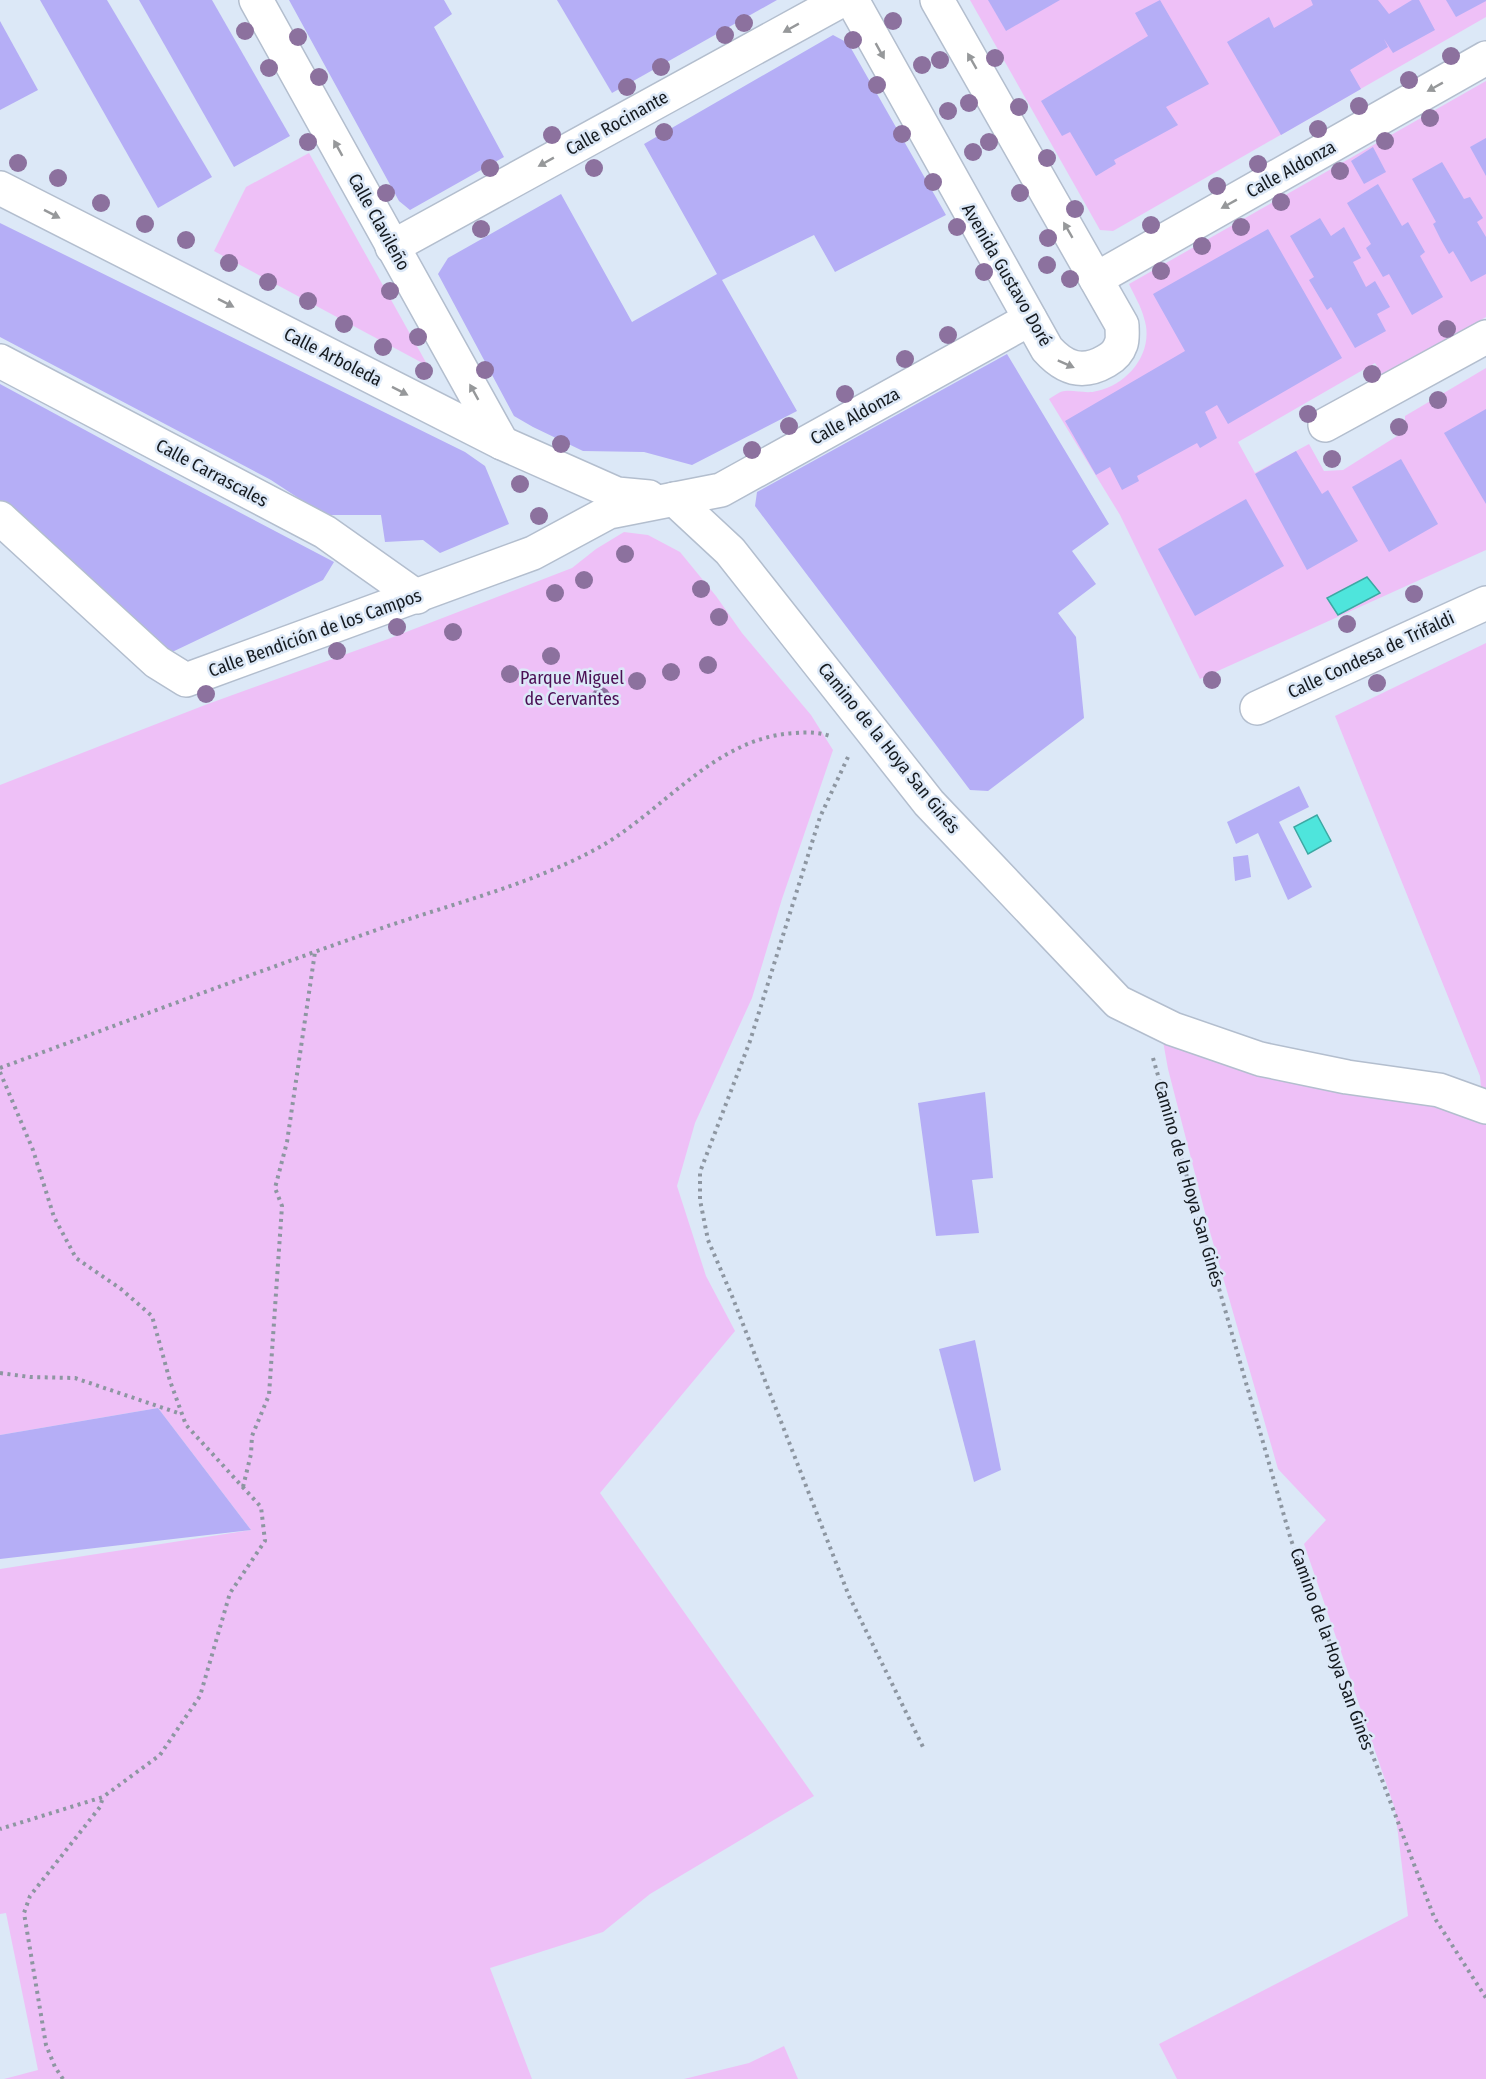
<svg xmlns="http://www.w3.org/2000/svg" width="1486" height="2079" font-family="'Fira Sans Condensed',sans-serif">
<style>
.green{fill:#eec0f7}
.water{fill:#4ee5dc;stroke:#3da8a3;stroke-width:1.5}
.building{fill:#b5aef6}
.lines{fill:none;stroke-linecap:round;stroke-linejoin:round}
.minor-casing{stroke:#b3bece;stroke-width:36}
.path{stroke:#8d96a1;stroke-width:4;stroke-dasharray:3 4.5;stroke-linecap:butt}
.minor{stroke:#fff;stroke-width:33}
.tree{fill:#8c719e}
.oneway{fill:#96989a}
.labels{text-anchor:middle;stroke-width:5;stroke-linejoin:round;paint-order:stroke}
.street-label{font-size:18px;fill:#151a1f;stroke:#dce8f7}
.park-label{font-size:18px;fill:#4b1055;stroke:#dce8f7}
</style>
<rect width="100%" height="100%" fill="#dce8f7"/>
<g class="green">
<path d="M970,0H1486V17L1113,231L1100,230Z"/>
<path d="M1486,81V317L1383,376L1375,363L1238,442L1255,473L1309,444L1324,471L1343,470L1405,431V416L1486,368V550L1200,679L1120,515L1049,399C1054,396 1060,391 1065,391C1076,390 1086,394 1097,391C1129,384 1155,351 1144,318C1141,306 1134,295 1129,284Z"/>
<path d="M309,153L428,366L214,251L246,187Z"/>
<path d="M624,532L648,535L680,552L716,596L742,633L811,715L833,750L782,899L752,998L695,1123L677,1186L706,1276L735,1331L600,1493L814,1796L650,1894L603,1932L490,1968L532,2079H4L38,2070L6,1913L0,1914V1569L251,1530L158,1408L0,1435V785L205,705L388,639L572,568L596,549Z"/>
<path d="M1486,643V1089L1481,1087L1480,1076L1335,716Z"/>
<path d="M1161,1030L1486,1111V2079H1177L1159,2044L1408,1916L1395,1809L1304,1544L1326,1520L1278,1469L1210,1232L1168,1069Z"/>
<path d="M784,2046L798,2079H684L749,2063Z"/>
</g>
<g class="water">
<path d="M1367,577L1380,593L1338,615L1327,598Z"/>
<path d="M1317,815L1331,841L1308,854L1294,827Z"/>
</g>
<g class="building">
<path d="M40,0H107L212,177L158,208Z"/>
<path d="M139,0H212L290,136L234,167Z"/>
<path d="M289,0H444L452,14L434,27L504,157L410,210L399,201Z"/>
<path d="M557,0H777L612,93Z"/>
<path d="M988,0H1060L1006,31Z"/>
<path d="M1160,0L1209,84L1166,107L1178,125L1114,160L1116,164L1096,176L1070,132L1062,136L1041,101L1148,36L1135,13Z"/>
<path d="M1311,0H1378L1389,14L1412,0H1419L1435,30L1393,53L1384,39L1388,47L1350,70L1361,89L1281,135L1227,42L1269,17L1274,28L1313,5Z"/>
<path d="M1446,0H1486V1L1456,17Z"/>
<path d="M0,21L38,90L0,110Z"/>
<path d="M833,35L848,43L946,215L835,272L814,235L722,280L797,411L692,465L644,452L583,451L533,427L514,416L438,274L448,258L561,194L632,322L717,274L644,144Z"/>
<path d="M1486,138V176L1470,147Z"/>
<path d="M1373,147L1386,172L1364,184L1351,161Z"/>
<path d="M1442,162L1464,199L1470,197L1483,218L1477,222L1486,237V274L1471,282L1453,251L1449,254L1441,240L1433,224L1436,222L1412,179Z"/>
<path d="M1378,184L1402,226L1408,222L1425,252L1420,256L1443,297L1412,315L1389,274L1383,277L1366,248L1371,244L1347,203Z"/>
<path d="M1320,218L1331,236L1344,227L1361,258L1353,262L1366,287L1375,281L1390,307L1377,314L1386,331L1355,348L1331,307L1327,310L1309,280L1314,277L1290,236Z"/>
<path d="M0,223L465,452L485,466L509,524L440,553L423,540L385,542L381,515H324L271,480L0,337Z"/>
<path d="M1268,229L1342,358L1228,424L1217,405L1205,412L1217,438L1200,448L1197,443L1137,476L1139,481L1122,490L1110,467L1096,475L1065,421L1185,351L1153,294Z"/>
<path d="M1007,354L1109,524L1072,551L1096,584L1058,613L1076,637L1084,718L988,791L970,790L755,506L757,492Z"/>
<path d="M0,384L159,470L334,562L323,580L168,654L0,500Z"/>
<path d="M1486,409V504L1444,433Z"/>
<path d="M1296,451L1322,494L1328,490L1358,541L1307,570L1255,474Z"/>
<path d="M1401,459L1438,524L1389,552L1352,487Z"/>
<path d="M1246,499L1284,566L1195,616L1158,549Z"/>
<path d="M1299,786L1309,807L1279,822L1312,887L1288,900L1258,833L1236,844L1227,822Z"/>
<path d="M1248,855L1251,877L1235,881L1233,857Z"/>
<path d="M985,1092L993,1178L972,1180L979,1233L936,1236L918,1103Z"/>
<path d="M975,1340L1001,1470L974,1482L939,1349Z"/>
<path d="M158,1408L251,1530L0,1559V1435Z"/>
</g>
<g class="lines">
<defs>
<g id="minor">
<path d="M256,0L502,443"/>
<path d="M852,0L1047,349C1064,368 1082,375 1106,361C1113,357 1118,353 1121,344C1123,339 1122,331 1122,325L937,0"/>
<path d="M0,188L502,443L617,494L649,497"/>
<path d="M392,247L842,0"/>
<path d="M1096,279L1486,58"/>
<path d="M0,361L325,532L417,597"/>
<path d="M1325,425L1486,337"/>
<path d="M674,499L730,551L929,803L1118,1002L1173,1029L1260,1059L1347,1077L1439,1090L1486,1107"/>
<path d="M0,518L157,662L186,680L533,553L609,512L721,490L1030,319"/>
<path d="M1257,708L1486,603"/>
</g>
</defs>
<use href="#minor" class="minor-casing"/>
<g class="path">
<path d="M848,757L820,817L750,1041L700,1172V1200L708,1240L732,1296L849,1596L924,1749"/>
<path d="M1153,1058L1291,1540L1434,1917L1486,1998"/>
<path d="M0,1068C128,1021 256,972 385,927C455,903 532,884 598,848C663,812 715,737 795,733C808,732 818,732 830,736"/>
<path d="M0,1072L33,1150L54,1217L76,1258L121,1289L152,1316L170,1381L186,1425L261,1507L265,1541L230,1593L200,1696L160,1755L103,1797L0,1829"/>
<path d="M0,1373L30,1377L75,1378L181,1414"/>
<path d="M243,1487L251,1454L252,1436L269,1395L282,1206L275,1188L287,1142L315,952"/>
<path d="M63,2079L55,2067L46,2045L24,1913L30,1896L100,1807L103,1797"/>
</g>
<use href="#minor" class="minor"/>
</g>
<g class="tree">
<circle cx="893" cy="21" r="9"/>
<circle cx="744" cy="23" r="9"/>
<circle cx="245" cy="31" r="9"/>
<circle cx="725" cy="35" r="9"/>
<circle cx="298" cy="37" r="9"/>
<circle cx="853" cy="40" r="9"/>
<circle cx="1451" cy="56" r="9"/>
<circle cx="995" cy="58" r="9"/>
<circle cx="940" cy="60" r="9"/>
<circle cx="922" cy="65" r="9"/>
<circle cx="661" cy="67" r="9"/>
<circle cx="269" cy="68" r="9"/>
<circle cx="319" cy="77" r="9"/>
<circle cx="1409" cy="80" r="9"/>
<circle cx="877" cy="85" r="9"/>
<circle cx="627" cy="87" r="9"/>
<circle cx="969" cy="103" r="9"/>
<circle cx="1359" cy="106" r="9"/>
<circle cx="1019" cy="107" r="9"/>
<circle cx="948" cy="111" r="9"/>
<circle cx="1430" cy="118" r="9"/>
<circle cx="1318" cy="129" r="9"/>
<circle cx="664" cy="132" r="9"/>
<circle cx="902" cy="134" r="9"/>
<circle cx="552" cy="135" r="9"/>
<circle cx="1385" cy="141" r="9"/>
<circle cx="308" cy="142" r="9"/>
<circle cx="989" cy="142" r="9"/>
<circle cx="973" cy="152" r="9"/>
<circle cx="1047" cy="158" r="9"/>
<circle cx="18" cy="163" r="9"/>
<circle cx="1258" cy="164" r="9"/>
<circle cx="490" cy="168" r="9"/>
<circle cx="594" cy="168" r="9"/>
<circle cx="1340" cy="171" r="9"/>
<circle cx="58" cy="178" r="9"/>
<circle cx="933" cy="182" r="9"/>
<circle cx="1217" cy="186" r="9"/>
<circle cx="386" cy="193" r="9"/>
<circle cx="1020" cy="193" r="9"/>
<circle cx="1281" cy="202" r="9"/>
<circle cx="101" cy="203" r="9"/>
<circle cx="1075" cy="209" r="9"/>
<circle cx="145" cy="224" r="9"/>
<circle cx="1151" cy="225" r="9"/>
<circle cx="957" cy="227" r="9"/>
<circle cx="1241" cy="227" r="9"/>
<circle cx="481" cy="229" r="9"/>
<circle cx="1048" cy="238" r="9"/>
<circle cx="186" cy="240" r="9"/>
<circle cx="1202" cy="246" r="9"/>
<circle cx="229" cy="263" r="9"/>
<circle cx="1047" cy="265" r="9"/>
<circle cx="1161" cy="271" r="9"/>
<circle cx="984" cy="272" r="9"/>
<circle cx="1070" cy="279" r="9"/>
<circle cx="268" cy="282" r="9"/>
<circle cx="390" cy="291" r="9"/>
<circle cx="308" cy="301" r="9"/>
<circle cx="344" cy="324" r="9"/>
<circle cx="1447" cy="329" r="9"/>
<circle cx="948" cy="335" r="9"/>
<circle cx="418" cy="337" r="9"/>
<circle cx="383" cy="347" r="9"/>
<circle cx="905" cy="359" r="9"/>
<circle cx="485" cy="370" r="9"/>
<circle cx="424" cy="371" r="9"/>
<circle cx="1372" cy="374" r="9"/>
<circle cx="845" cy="394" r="9"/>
<circle cx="1438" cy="400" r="9"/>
<circle cx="1308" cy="414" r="9"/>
<circle cx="789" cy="426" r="9"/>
<circle cx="1399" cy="427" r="9"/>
<circle cx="561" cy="444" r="9"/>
<circle cx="752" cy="450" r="9"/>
<circle cx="1332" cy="459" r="9"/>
<circle cx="520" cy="484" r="9"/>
<circle cx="539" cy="516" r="9"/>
<circle cx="625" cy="554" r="9"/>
<circle cx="584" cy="580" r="9"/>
<circle cx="701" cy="589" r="9"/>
<circle cx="555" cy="593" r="9"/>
<circle cx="1414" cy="594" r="9"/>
<circle cx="719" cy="617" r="9"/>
<circle cx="1347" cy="624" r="9"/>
<circle cx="397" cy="627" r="9"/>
<circle cx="453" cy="632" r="9"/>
<circle cx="337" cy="651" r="9"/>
<circle cx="551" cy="656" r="9"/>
<circle cx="708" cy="665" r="9"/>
<circle cx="671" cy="672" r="9"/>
<circle cx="510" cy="674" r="9"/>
<circle cx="1212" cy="680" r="9"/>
<circle cx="637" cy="681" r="9"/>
<circle cx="1377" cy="683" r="9"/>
<circle cx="206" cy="694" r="9"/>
<circle cx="601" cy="696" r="9"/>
</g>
<defs><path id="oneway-solid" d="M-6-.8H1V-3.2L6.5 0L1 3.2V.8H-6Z" transform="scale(1.5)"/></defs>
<g class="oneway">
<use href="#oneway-solid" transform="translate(791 28) rotate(151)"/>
<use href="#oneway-solid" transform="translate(880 51) rotate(61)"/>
<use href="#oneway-solid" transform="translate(972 61) rotate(-120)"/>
<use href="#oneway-solid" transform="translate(1435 87) rotate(151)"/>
<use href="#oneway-solid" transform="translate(338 148) rotate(-119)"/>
<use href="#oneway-solid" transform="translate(546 162) rotate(151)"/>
<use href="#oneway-solid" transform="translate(1229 204) rotate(151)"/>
<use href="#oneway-solid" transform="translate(52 214) rotate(27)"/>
<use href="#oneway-solid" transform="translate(1068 230) rotate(-120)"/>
<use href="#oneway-solid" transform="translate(226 303) rotate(27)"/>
<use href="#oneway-solid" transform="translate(1066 364) rotate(24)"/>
<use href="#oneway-solid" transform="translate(400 391) rotate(27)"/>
<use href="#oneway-solid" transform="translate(474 392) rotate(-119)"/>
</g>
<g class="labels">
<g class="street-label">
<text transform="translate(617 123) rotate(-29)" y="6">Calle Rocinante</text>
<text transform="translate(1291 169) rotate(-29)" y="6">Calle Aldonza</text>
<text transform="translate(379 222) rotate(61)" y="6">Calle Clavileño</text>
<text transform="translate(1007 275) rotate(60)" y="6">Avenida Gustavo Doré</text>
<text transform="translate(333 357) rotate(27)" y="6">Calle Arboleda</text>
<text transform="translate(855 416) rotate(-29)" y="6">Calle Aldonza</text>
<text transform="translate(212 473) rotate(28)" y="6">Calle Carrascales</text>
<text transform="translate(315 633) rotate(-20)" y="6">Calle Bendición de los Campos</text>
<text transform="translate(1371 655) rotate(-25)" y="6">Calle Condesa de Trifaldi</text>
<text transform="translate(889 748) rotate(51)" y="6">Camino de la Hoya San Ginés</text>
<text transform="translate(1189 1184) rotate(74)" y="6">Camino de la Hoya San Ginés</text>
<text transform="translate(1332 1649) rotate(70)" y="6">Camino de la Hoya San Ginés</text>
</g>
<g class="park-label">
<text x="572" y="684">Parque Miguel<tspan x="572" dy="21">de Cervantes</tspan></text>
</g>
</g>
</svg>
